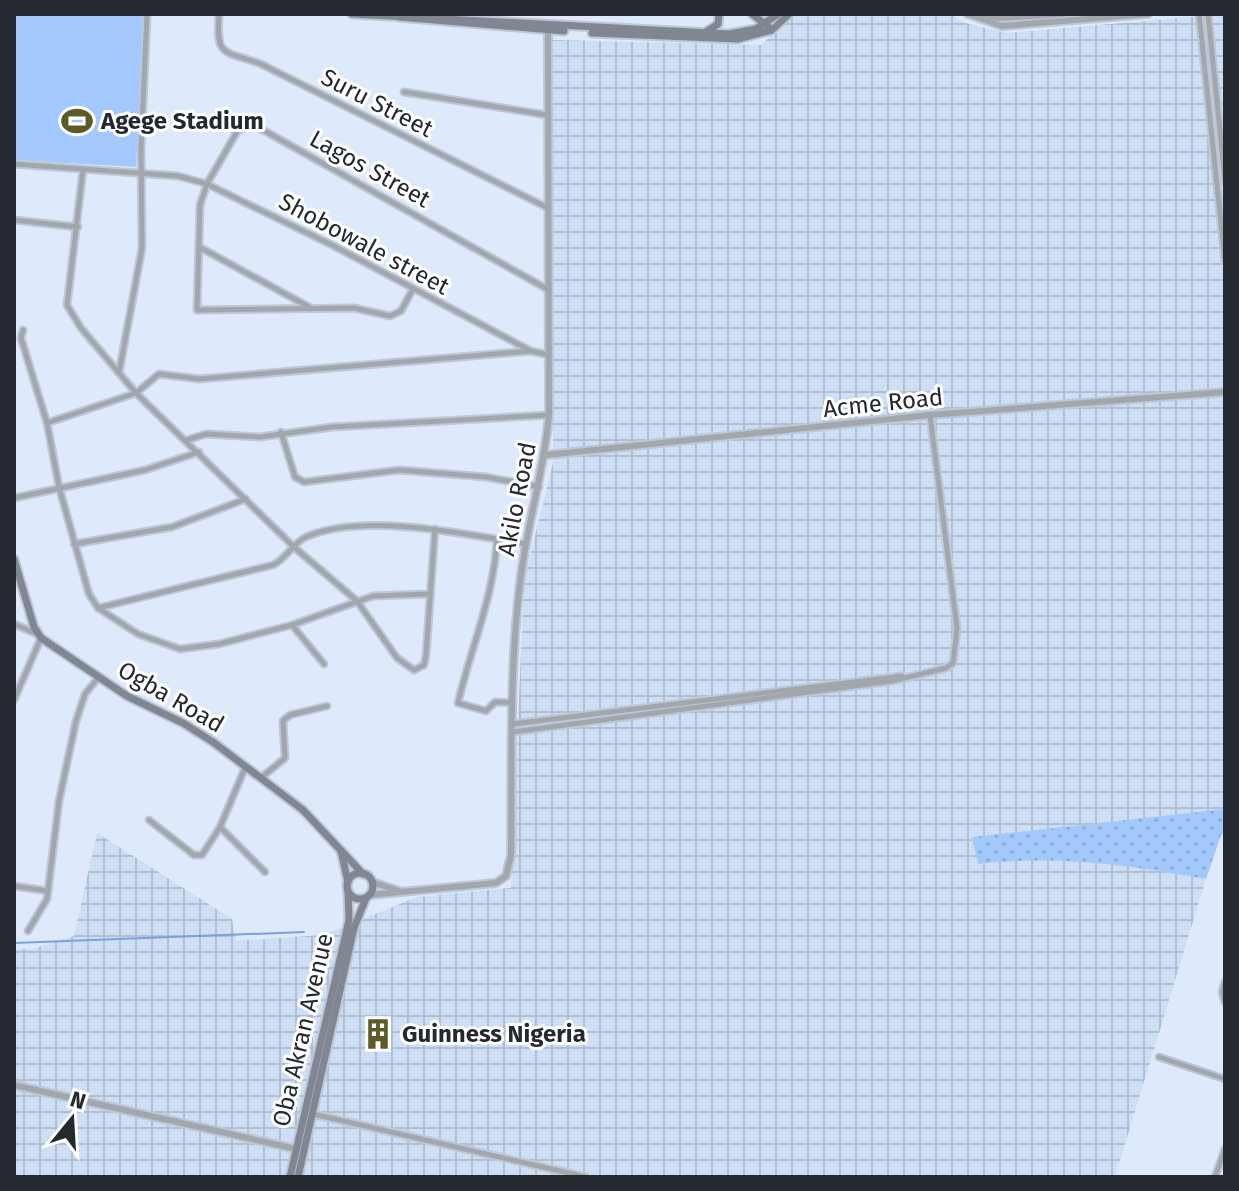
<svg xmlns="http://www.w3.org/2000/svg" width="1239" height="1191" font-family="'Fira Sans',sans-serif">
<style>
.industrial{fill:url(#industrial-grid)}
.grass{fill:url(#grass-dots)}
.pitch{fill:#a3c8fb}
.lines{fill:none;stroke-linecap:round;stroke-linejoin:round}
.stream{stroke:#77a2dd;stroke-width:2}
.minor-casing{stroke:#bdc7d6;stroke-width:9}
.tertiary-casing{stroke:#bdc7d6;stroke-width:10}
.secondary-casing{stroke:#bdc7d6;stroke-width:11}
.minor{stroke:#a2a7ae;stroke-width:5}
.tertiary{stroke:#a2a7ae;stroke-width:6}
.secondary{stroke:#808792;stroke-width:7}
.labels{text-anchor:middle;stroke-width:6;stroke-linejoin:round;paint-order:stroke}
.street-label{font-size:24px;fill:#24282f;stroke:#fff}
.poi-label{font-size:24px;font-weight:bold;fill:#24282f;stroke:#fff;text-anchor:start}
</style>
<defs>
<pattern id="industrial-grid" width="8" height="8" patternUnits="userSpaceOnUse" patternTransform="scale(2)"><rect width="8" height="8" fill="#cddef5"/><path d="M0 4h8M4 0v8" fill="none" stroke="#b0bed2"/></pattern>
<pattern id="grass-dots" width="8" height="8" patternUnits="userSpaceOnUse" patternTransform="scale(2)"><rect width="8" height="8" fill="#a3c8fb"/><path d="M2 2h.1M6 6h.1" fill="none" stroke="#8cacd7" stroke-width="1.8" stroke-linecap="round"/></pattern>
</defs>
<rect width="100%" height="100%" fill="#deeafb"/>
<path class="industrial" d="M796,14H950L965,23L1007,33L1225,14V809L972,838L979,864L1035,858L1128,865L1206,879L1115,1177H14V949H33L74,936L97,833L232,919L236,941L323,935L417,897L511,888L524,580L553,463V40L761,45Z"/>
<path class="grass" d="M1225,809V834L1221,835L1206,879C1126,865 1059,855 978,864L972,837Z"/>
<path class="pitch" d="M14,14H145L136,167L14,160Z"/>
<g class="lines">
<path class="stream" d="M14,943L304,932"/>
<defs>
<g id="minor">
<path d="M219,14C216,58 223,50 261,64L548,208"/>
<path d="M1199,14L1225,261"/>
<path d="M1208,14L1225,180"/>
<path d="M404,92L547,115"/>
<path d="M14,164L178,176L207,184L332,245L531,351"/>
<path d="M83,170L67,305L81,328L136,393L294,547L357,601L397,658L414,670L424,665L426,655L435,529"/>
<path d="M14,220L78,227"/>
<path d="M201,248L309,307"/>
<path d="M413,289L401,311L390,316L354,308L197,310L200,205L207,184L238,130L254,125L549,290"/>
<path d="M23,330L21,338L47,423L59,487L89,594L98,608L138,634L180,649L219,644L292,625L373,596L429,594"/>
<path d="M119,373L142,248L141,147L147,14"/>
<path d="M47,423L136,393L159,374L199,379L531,351L549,355"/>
<path d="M281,432L295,477L304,482L399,470L486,477L539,487"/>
<path d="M187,440L206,434L260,437L332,427L549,415"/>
<path d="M14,498L145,470L199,452"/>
<path d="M497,539C494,597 471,647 458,703L486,711L495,702L513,703"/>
<path d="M74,544L172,527L246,499"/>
<path d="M98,608L273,565C287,558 293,543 306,537C362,512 466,534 526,544"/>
<path d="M14,624L35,633"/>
<path d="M292,625L324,664"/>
<path d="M14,700L41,638"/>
<path d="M513,724L902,676"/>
<path d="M513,732L892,681L946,668L953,663L957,628L930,415"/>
<path d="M262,777L285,758L283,721L290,715L327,706"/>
<path d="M149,820L194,855H202L220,827L245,768"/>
<path d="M220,827L265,872"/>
<path d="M14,886L48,891"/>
<path d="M28,931L47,899L59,801L76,721L85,694L98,678"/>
<path d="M1225,982L1222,992L1225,1002"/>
<path d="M1159,1057L1225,1079"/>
<path d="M313,1114L586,1177"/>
<path d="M1215,1177L1225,1149"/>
</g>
<g id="tertiary">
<path d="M968,14L1002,26L1148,14"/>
<path d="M984,14L1000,18L1063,14"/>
<path d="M546,455L930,415L1225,392"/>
<path d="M372,882L399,891"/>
<path d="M369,895L496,883L506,876L511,855C512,767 509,671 520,584C526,527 544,473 549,415L548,28"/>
<path d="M14,1085L296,1149"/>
</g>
<g id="secondary">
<path d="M352,14L729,34L756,29L778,14"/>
<path d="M752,14L770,28"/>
<path d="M399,17L564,31"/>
<path d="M706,32L718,24L719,14"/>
<path d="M592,33L738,39L772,30L789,14"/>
<path d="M14,559L34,627L41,638L127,696L183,723L213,742L303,810L363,874"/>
<path d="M341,851L348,882"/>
<circle cx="360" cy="886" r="13"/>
<path d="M290,1177L349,920L348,891"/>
<path d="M298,1177L354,928L366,898"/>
</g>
</defs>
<use href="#minor" class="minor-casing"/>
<use href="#tertiary" class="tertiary-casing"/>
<use href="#secondary" class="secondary-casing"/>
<use href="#minor" class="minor"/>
<use href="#tertiary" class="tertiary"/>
<use href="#secondary" class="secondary"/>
</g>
<defs>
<symbol id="stadium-bare" viewBox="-9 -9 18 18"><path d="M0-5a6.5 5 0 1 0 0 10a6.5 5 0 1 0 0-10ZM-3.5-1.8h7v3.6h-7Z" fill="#5c5a26" stroke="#fff" stroke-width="2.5" paint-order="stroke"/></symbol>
<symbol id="building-bare" viewBox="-9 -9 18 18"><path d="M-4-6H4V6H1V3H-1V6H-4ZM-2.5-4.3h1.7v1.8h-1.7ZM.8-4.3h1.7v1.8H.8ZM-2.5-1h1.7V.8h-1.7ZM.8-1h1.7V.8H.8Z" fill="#5c5a26" stroke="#fff" stroke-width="2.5" paint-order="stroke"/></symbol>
</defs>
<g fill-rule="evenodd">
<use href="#stadium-bare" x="55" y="99" width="44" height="44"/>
<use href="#building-bare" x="356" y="1012" width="44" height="44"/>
</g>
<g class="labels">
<g class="street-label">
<text transform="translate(377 103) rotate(27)" y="8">Suru Street</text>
<text transform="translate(370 169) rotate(29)" y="8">Lagos Street</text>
<text transform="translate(364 244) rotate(28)" y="8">Shobowale street</text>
<text transform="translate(883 403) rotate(-6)" y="8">Acme Road</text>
<text transform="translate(517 499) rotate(-79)" y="8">Akilo Road</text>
<text transform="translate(171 697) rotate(30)" y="8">Ogba Road</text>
<text transform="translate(303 1030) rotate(-77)" y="8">Oba Akran Avenue</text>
</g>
<g class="poi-label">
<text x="101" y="129">Agege Stadium</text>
<text x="402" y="1042">Guinness Nigeria</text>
</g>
</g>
<rect width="1239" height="1191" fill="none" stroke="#24282f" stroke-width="32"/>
<g transform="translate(72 1119) rotate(18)" stroke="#ffffff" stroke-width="6" paint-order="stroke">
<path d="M0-6L14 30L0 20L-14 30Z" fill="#24282f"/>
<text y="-12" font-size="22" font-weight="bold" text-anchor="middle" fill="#24282f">N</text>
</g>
</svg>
